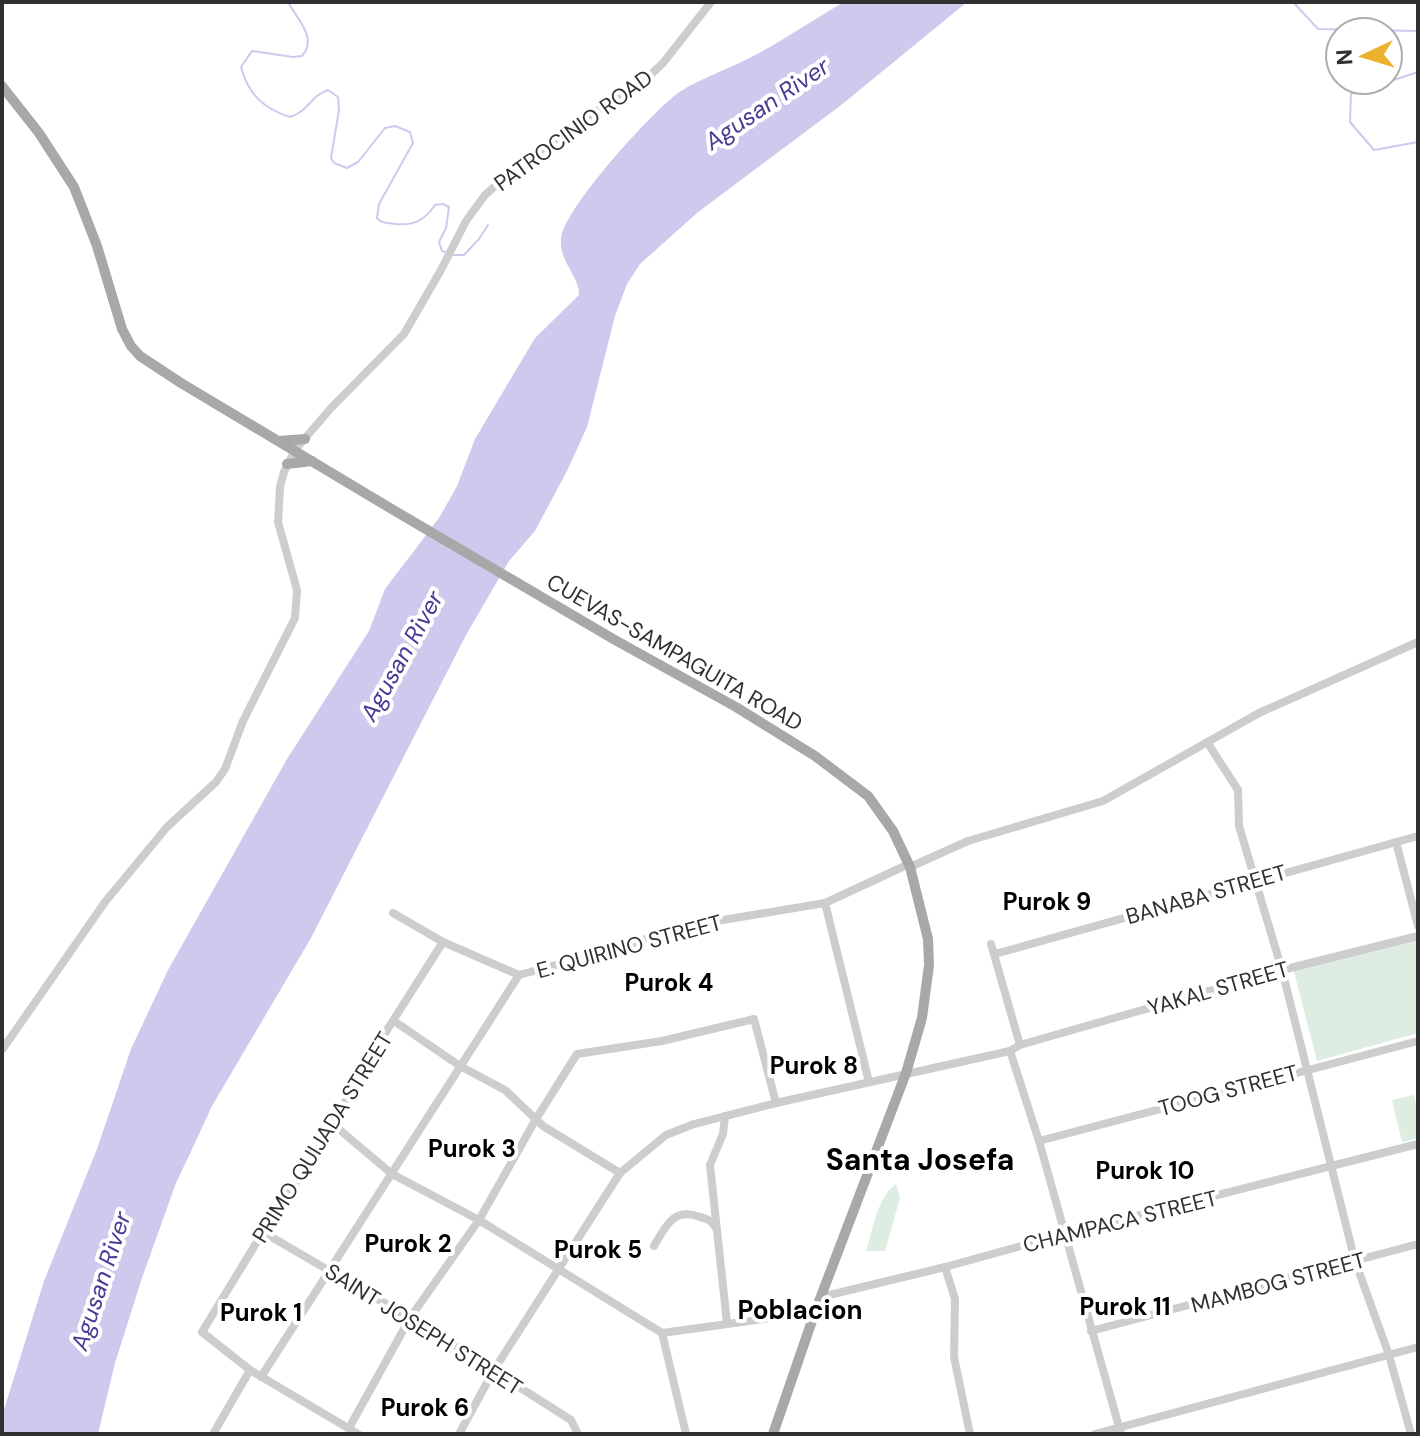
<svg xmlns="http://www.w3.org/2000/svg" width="1420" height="1436" font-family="'DM Sans',sans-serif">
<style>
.green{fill:#ddede1}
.water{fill:#cfc9ed}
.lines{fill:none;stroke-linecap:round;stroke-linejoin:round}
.stream{stroke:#cfc9ed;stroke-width:2}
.minor{stroke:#cdcdcd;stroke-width:8}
.major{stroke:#a8a8a8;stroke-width:10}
.labels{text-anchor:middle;stroke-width:8;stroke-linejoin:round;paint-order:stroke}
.street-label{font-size:22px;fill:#303030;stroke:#fff}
.water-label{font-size:24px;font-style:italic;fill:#4a3a95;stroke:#fff}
.neighbourhood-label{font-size:24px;font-weight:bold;fill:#000;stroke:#fff}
.quarter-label{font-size:26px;font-weight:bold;fill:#000;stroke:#fff}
.district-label{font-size:30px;font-weight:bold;fill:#000;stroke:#fff}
</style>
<rect width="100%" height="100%" fill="#fff"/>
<g class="green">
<path d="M1418,938V1033L1317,1061L1293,968Z"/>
<path d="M1414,1095L1418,1114V1138L1402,1142L1392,1100Z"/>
<path d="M896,1184L900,1198L885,1251H866C873,1230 877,1197 896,1184Z"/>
</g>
<path class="water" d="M844,2H967L840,106L697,213L640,264L627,284L615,316L587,427L568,469L535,531L509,561L465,637L311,938L212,1106L194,1145L176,1183L142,1278L115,1363L98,1434H2V1416L44,1281L97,1149L131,1049L168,970L287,759L369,631L385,589L439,518L457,486L475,439L535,338L579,295C580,277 559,262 561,239C563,209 653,111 678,93C702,77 730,69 755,55C786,39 814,19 844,2Z"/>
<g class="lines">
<g class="stream">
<path d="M288,2C297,19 318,38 302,56L293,57L252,51L241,67C248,94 264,109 290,117C309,111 310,96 328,90L338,97L339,110L331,158L334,163L347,168L358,162L385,128L395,126L410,132L413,143L379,204L377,218C382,224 386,222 395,224C414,226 425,220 435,205L443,204L449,207L446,228L439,242L442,251L446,252"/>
<path d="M1293,2L1318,29L1418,31"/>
<path d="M1418,72L1351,94L1350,122L1374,150L1418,142"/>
<path d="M452,255H464L479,239L488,225"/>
</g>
<g class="minor">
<path d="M1207,742L1238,790L1239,826L1282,970L1355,1261L1389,1355L1411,1434"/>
<path d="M1396,842L1418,926"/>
<path d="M910,867L968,841L1103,801L1259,713L1418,642"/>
<path d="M825,903L869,1082"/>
<path d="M393,913L443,942L519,975L622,947L681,927L825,903L909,864"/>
<path d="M991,944L1020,1045L1010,1051L1039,1141L1121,1434"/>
<path d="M995,954L1418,836"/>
<path d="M394,1021L460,1066L505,1090L543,1126L620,1173"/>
<path d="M1020,1045L1282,970L1418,936"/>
<path d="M2,1050L105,902L167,827L216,782L225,769L243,721L295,618L297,590L278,522L280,487L284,472L295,450L331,408L404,334L441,270L466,221L485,195L517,167L577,124L645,80L663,63L711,2"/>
<path d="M725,1116L723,1134L710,1165L727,1323"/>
<path d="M334,1125L392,1174L479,1220L662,1333L815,1312"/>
<path d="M1039,1141L1418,1041"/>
<path d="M263,1232L410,1318L571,1420L578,1434"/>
<path d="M654,1246C666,1225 674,1207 700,1217C708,1219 712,1221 716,1228"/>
<path d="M945,1267L955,1299L954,1357L970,1434"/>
<path d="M821,1297L945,1267L1065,1234L1418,1144"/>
<path d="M1091,1331L1418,1244"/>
<path d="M662,1333L686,1434"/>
<path d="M261,1377L519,975"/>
<path d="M349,1428L410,1318L479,1220L536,1119L577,1054L662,1041L754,1019L776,1103"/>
<path d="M213,1434L250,1370"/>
<path d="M358,1434L250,1370L202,1332L263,1232L334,1125L359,1074L443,942"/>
<path d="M459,1434L494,1370L620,1173L666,1135L694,1124L776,1103L1010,1051"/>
<path d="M1095,1434L1418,1347"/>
</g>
<g class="major">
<path d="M2,86L39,133L74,187L97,246L122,329L131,346L140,356L181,383L395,511L615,640L736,707L815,756L868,796L893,831L910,867L928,939L929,965L922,1018L906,1073L815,1312L773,1434"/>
<path d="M279,441L305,439"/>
<path d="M287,464L312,461"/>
</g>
</g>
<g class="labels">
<g class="street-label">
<text transform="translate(573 130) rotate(-36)" y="8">PATROCINIO ROAD</text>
<text transform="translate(675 652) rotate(30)" y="8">CUEVAS-SAMPAGUITA ROAD</text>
<text transform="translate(1206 894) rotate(-16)" y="8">BANABA STREET</text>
<text transform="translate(629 946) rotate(-15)" y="8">E. QUIRINO STREET</text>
<text transform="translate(1218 988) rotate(-16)" y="8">YAKAL STREET</text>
<text transform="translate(1228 1090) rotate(-15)" y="8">TOOG STREET</text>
<text transform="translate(322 1137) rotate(-58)" y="8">PRIMO QUIJADA STREET</text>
<text transform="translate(1120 1221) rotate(-14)" y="8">CHAMPACA STREET</text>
<text transform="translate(1278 1282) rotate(-15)" y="8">MAMBOG STREET</text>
<text transform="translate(424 1329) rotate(32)" y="8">SAINT JOSEPH STREET</text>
</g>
<g class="water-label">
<text transform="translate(767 104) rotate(-34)" y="8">Agusan River</text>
<text transform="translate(402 656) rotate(-61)" y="8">Agusan River</text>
<text transform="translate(101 1281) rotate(-72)" y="8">Agusan River</text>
</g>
<g class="neighbourhood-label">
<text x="1047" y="910">Purok 9</text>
<text x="669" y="991">Purok 4</text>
<text x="814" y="1074">Purok 8</text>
<text x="472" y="1157">Purok 3</text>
<text x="1145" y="1179">Purok 10</text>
<text x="408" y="1252">Purok 2</text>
<text x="598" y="1258">Purok 5</text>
<text x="1125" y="1315">Purok 11</text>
<text x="261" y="1321">Purok 1</text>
<text x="425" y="1416">Purok 6</text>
</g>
<g class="quarter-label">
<text x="800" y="1319">Poblacion</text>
</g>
<g class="district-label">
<text x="920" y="1170">Santa Josefa</text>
</g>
</g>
<rect width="1420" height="1436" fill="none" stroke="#303030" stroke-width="8"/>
<g transform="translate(1364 56) rotate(266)"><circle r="38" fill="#ffffff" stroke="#acacac" stroke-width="2"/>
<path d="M0-6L14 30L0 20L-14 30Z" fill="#ebb32d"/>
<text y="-12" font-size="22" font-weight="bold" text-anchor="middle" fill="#303030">N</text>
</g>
</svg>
